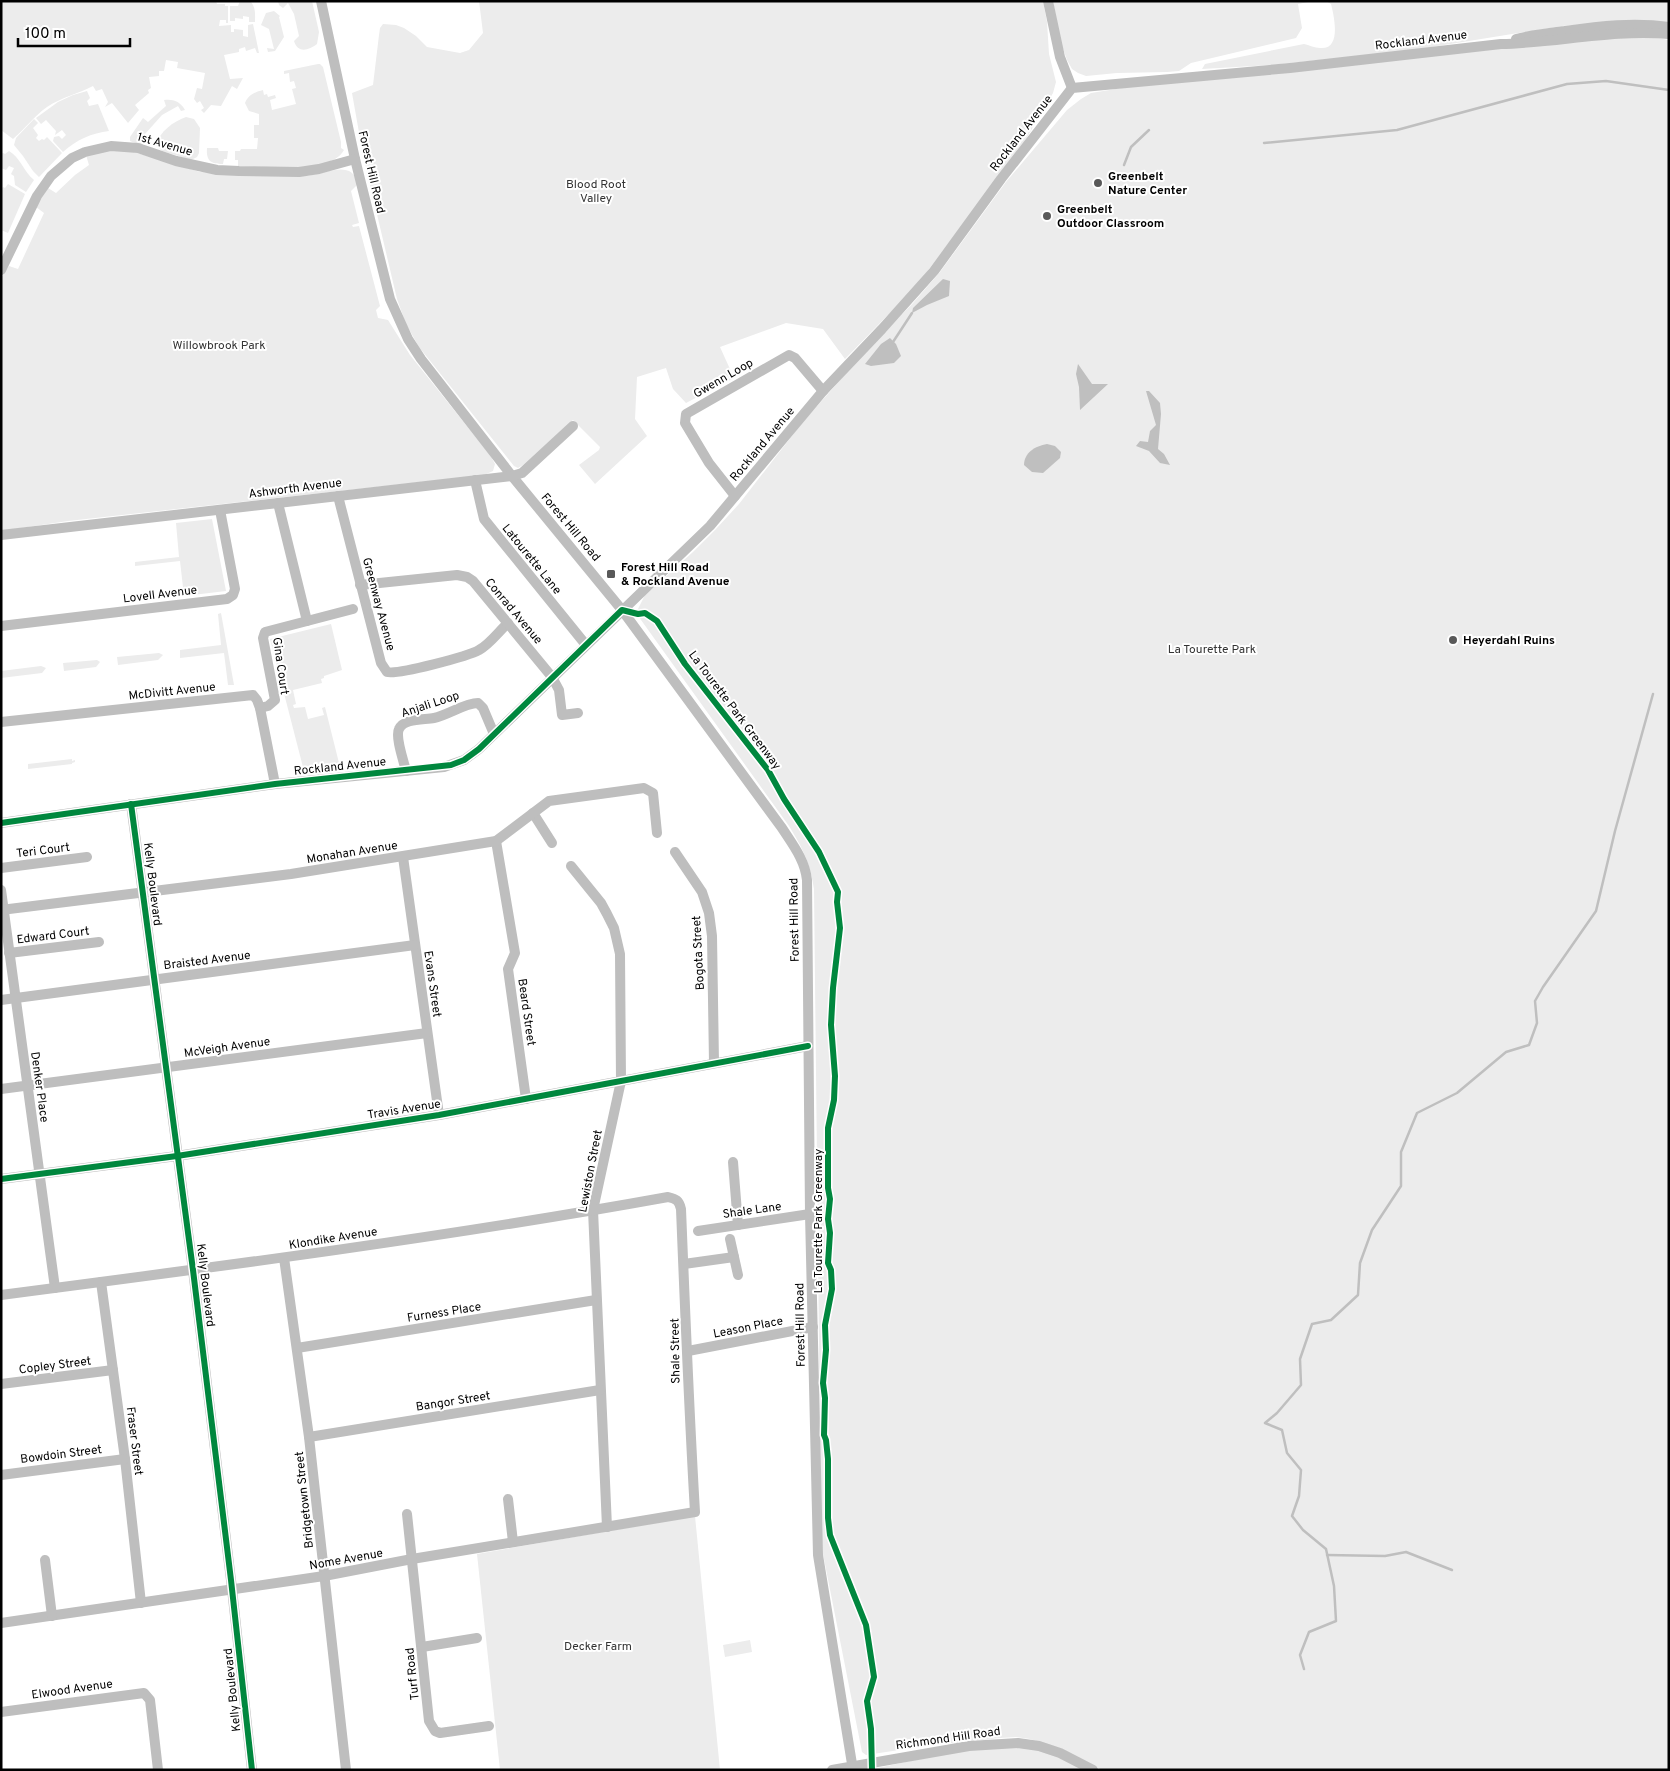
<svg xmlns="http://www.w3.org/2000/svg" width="1670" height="1771" font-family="Overpass,sans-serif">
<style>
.green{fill:#ececec}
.water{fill:#bfbfbf}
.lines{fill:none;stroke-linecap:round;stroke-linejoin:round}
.stream{stroke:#bfbfbf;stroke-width:2.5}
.minor{stroke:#bebebe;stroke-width:10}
.cycleway-casing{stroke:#fff;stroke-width:9}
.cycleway{stroke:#00873e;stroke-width:6}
.poi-dot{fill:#595959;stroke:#fff;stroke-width:2}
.labels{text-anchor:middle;stroke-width:4;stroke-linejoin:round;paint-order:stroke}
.street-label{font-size:12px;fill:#000;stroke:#fff}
.poi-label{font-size:12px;font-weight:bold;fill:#000;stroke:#fff;text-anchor:start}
.park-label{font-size:12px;fill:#333;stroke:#fff}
</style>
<rect width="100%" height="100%" fill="#fff"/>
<g class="green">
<path d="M1,1H216L217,4H225V6H228V23H226V20H220L219,26L231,25V32H234V29L243,30V36L248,37V25L253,24L259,53H257L255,48L246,51L245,47L239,49V52L224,55L230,79L243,78L237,89L232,86L221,106L211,105L204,113L201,110L204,108L200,101L197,103L194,99L197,88L202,89L205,73L177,68L178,62L166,60L164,71H159V76L149,77L151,88L148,90L149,93L135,105L139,110L128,123L112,103L105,107L108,102L102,89L96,91L93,86C78,94 62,97 47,107C34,116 25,129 13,139L1,130Z"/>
<path d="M240,1H250C256,7 255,14 255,22H249V17L243,16V19L235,18V21H230V6H238Z"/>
<path d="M278,1H312L319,32L317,44C309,50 298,54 294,41L299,36L294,14L288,3L283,8L279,5Z"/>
<path d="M479,1H1043L1047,22L1049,54L1056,82L1053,93L1022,146L917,285L845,359L823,329L786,323L720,347L734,378L686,403L673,389L666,368L637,377L635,419L647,436L595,484L579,465L599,450L600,447L573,420L523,465L518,468L514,466L419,347L406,324L397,299L363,155L352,93L373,85L379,35L380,28L383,24L396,25L404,28L416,36L427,47L460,53L469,50L483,33Z"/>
<path d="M1053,1H1313L1298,4L1302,28L1296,38L1191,63L1179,71L1167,72L1117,73L1086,76L1078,73L1072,69L1067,60L1061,43Z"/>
<path d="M1326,1H1669V23L1635,20L1562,26L1407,51L1271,65L1202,69L1205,64L1304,44C1309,45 1315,48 1320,48C1342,50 1334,16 1331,4Z"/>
<path d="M274,11L280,16L279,17L284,37L275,51L268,52L267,48L274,49L269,29L261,25L266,13Z"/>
<path d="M1650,37L1669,40V1770H1102L1060,1748L1030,1739L1016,1737L1000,1738L926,1746L866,1755L862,1752L823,1554L821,1528L814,889C810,862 803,849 789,826L636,613L645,595L693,552L716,529L739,504L802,423L859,359L913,303L940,272L1006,182L1067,110L1081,99L1091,93L1128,87L1594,39Z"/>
<path d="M318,64H320L323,67L341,142V148L344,150C331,175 262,166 238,166V160H235V151H240L241,149H257L258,138H254V125H259V114L249,111L245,103C248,95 255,92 263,90L264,95L267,94L268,97L275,95L276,98L270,100L272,110L296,104L292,89L296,88L294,81L290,82L289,73L284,74V71Z"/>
<path d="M87,91L90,98L87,101L89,106L98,104L109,131C92,133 76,140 63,152L53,141L54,137L59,136L62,139L66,135L62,130L55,135L56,131L46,120L41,124L36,118L58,102L73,95Z"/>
<path d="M164,100C173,99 180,101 185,110L181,111L178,106L162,115L145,134L151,139C145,146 139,145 130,141V137L143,118L148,122L166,106Z"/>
<path d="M186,117L194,119L200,128L199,153L197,157L191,160L162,151L156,145C160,131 173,122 186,117Z"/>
<path d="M34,119L38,123L33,128L38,135L36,138L39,141L42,139L44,140L47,137L62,153L39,177L33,171L23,156L14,145L16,138Z"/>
<path d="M207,148H218L219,151H228L227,159H224L223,164C211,164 206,161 207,148Z"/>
<path d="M101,150H127L200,172L305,176C324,175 352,158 358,184L351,191L359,223L352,225L353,227L359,226L380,306L376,310L378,318L388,320L410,355L490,455L495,464L493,471L484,475L68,521L1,531V278L9,266L18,269L44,213L36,207L48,188L56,193L75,175L89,165L86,155Z"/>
<path d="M9,151C20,157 24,172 34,180L26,192L15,185L14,176L11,174L14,168L9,166L6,170L1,168V154L3,153L5,154Z"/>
<path d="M8,184L25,194L8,233L1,230V189L3,187L5,188Z"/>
<path d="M212,519L226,591L184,596L180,561L135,566V562L179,557L176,523Z"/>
<path d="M221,613L234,685H228L224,653L180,658V650L221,645L218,614Z"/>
<path d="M331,624L342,670L324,676V678L321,679L322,683L293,690L296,704L293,705L294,708L305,707L308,719L324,715L322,708L325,707L340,767L304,771L270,639Z"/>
<path d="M159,653L163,655L158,660L118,665L117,657Z"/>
<path d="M97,660L100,662L96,667L64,671L63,663Z"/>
<path d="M41,666L46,668L42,673L1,678V671Z"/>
<path d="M72,759V761L75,760V762L72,763V764L28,769V764Z"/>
<path d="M695,1516L720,1770H500L477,1554Z"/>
<path d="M750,1640L752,1652L725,1657L723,1645Z"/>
<path d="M1018,1746L1048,1752L1086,1770H868L958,1751Z"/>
</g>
<g class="water">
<path d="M943,279L950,281L949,296L927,305L912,313L913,308Z"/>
<path d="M890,338L896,344L901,356L894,363L871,366L865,364L881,344Z"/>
<path d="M1078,364L1092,384H1108L1080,410L1079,387L1076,374Z"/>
<path d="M1146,391H1149L1160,403L1161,414L1158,449L1164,454L1170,465L1160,463L1149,451L1136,446L1140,441L1148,442L1150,431L1156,425Z"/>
<path d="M1047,444L1055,446L1061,452L1060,458L1043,473L1032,472L1024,465C1024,453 1035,446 1047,444Z"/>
</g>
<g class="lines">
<g class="stream">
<path d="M1264,143L1397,130L1567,84L1606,81L1669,90"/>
<path d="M1124,165L1131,147L1149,130"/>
<path d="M893,342L912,313"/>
<path d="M1327,1555L1385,1556L1406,1552L1452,1570"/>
<path d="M1304,1669L1300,1655L1309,1632L1336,1621L1334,1586L1326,1549L1303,1530L1292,1516L1299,1496L1301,1470L1287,1453L1282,1430L1265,1423L1277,1413L1301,1385L1300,1359L1312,1324L1331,1320L1358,1295L1360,1263L1372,1230L1401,1186V1152L1417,1113L1457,1093L1506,1052L1529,1045L1537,1023L1535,1001L1543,987L1596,911L1615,831L1653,694"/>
</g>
<g class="minor">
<path d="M321,1L355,159L390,299L408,339L421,359L512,476L622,610L782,828C793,845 805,860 807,880L810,1214L818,1555L853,1770"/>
<path d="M1048,1L1060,57L1072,88"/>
<path d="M1516,39C1532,35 1549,33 1565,31C1600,26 1634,22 1669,27"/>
<path d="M1,270L37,196L51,176L72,158L85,152L111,146L138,148L176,161L217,170L239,171L299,172L319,169L355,159"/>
<path d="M475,480L484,519L586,645"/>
<path d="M338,496L381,663L387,672C398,675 469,656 479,650C490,644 499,631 508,623"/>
<path d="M735,496L709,463L685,423L686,414L789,355L795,358L823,391"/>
<path d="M278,503L307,621"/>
<path d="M1,535L512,476L522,473L573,426"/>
<path d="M360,585L457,575L467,577L473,581L552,677L559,690L562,715L578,713"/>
<path d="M1,626L227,599L233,595L235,589L220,510"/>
<path d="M260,708L268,706L275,700L263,638L265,632L353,609"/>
<path d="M1,722L253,695L257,700L260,708L275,784"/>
<path d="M406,771C404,762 395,737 399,729C404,718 424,720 434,718C448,715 465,703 478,703L483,708L494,734"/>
<path d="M131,804L193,1270L231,1580L252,1770"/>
<path d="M533,813L552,843"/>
<path d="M1,823L275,784L444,767L464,760L479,749L710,526L823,391L882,329L934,271L1001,179L1072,88L1290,68L1501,44C1557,43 1612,29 1669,34"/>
<path d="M496,841L515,953L508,969L526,1099"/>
<path d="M675,852L702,892L709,913L712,936L714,1063"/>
<path d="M403,857L439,1115"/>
<path d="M571,866L601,903L607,914L614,928L620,954L621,1081L593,1210L607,1527"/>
<path d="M1,868L87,857"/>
<path d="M1,890L55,1288"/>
<path d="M1,910L291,874L496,841L549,801L644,788L653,793L657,833"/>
<path d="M9,953L99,942"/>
<path d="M1,1000L415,945"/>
<path d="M1,1089L427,1033"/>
<path d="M733,1162L738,1225"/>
<path d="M1,1179L177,1156L439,1115L808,1046"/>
<path d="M698,1231L810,1214"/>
<path d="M730,1239L738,1275"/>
<path d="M284,1258L309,1437L346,1770"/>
<path d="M684,1264L734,1257"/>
<path d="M101,1282L125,1459L141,1603"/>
<path d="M1,1295C224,1266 447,1237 668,1197C676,1199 679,1200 681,1209C685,1310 689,1411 695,1512L412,1559L324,1576L1,1623"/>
<path d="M297,1348L596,1300"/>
<path d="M688,1351L813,1327"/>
<path d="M1,1384L113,1370"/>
<path d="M309,1437L600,1390"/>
<path d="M1,1475L125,1459"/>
<path d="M508,1499L513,1542"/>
<path d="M407,1514L429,1721L435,1731L440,1733L489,1726"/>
<path d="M45,1560L52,1616"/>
<path d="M422,1647L477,1638"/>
<path d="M1,1712L144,1693L150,1700L158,1770"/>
<path d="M832,1770L969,1746L1018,1743L1039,1746L1060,1753L1093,1770"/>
</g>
<defs>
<g id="cycleway">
<path d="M131,804L193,1270L231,1580L252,1770"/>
<path d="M1,823L275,784L451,765L464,760L479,749L622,610L638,614L645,613L657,621L685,664L768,770L784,799L819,852L838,892L837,902L840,928L833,988L831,1025L835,1076L834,1100L828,1128V1188L830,1199L828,1219L830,1233L828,1263L831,1270L832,1289L825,1325L826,1350L823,1383L825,1398L824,1435L826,1440L828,1459V1518L830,1535L866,1625L874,1677L867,1701L871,1729L872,1770"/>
<path d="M1,1179L177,1156L439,1115L808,1046"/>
</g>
</defs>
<use href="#cycleway" class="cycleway-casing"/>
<use href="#cycleway" class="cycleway"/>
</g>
<g class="poi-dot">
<circle cx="1098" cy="183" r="5"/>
<circle cx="1047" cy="216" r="5"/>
<rect x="606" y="569" width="10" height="10" rx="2.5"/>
<circle cx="1453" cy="640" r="5"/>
</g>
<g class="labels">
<g class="street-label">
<text transform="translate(1421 40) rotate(-7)" y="4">Rockland Avenue</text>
<text transform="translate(1021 133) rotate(-52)" y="4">Rockland Avenue</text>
<text transform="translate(165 144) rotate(16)" y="4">1st Avenue</text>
<text transform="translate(372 172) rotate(77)" y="4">Forest Hill Road</text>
<text transform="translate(723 378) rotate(-30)" y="4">Gwenn Loop</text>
<text transform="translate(762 444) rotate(-50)" y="4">Rockland Avenue</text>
<text transform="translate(295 488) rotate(-7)" y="4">Ashworth Avenue</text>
<text transform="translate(571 527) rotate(50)" y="4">Forest Hill Road</text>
<text transform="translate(532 559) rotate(51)" y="4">Latourette Lane</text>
<text transform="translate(160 594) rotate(-7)" y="4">Lovell Avenue</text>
<text transform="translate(379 604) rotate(75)" y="4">Greenway Avenue</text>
<text transform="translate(514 611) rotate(50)" y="4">Conrad Avenue</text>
<text transform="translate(281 666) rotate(82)" y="4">Gina Court</text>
<text transform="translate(172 691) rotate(-6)" y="4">McDivitt Avenue</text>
<text transform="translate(430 704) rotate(-18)" y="4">Anjali Loop</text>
<text transform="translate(735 710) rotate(53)" y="4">La Tourette Park Greenway</text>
<text transform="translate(340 766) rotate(-6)" y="4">Rockland Avenue</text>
<text transform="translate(43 850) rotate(-7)" y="4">Teri Court</text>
<text transform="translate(352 852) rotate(-9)" y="4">Monahan Avenue</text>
<text transform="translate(153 884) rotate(83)" y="4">Kelly Boulevard</text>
<text transform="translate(794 920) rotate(-91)" y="4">Forest Hill Road</text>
<text transform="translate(53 935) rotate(-7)" y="4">Edward Court</text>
<text transform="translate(698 953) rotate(-93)" y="4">Bogota Street</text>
<text transform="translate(207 960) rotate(-7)" y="4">Braisted Avenue</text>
<text transform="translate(433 984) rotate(82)" y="4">Evans Street</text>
<text transform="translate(527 1012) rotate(82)" y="4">Beard Street</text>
<text transform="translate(227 1047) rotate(-8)" y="4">McVeigh Avenue</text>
<text transform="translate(40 1087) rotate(82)" y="4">Denker Place</text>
<text transform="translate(404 1109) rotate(-9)" y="4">Travis Avenue</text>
<text transform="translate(590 1171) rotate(-79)" y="4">Lewiston Street</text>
<text transform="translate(752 1210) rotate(-8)" y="4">Shale Lane</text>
<text transform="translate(818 1221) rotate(-90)" y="4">La Tourette Park Greenway</text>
<text transform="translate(333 1238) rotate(-9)" y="4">Klondike Avenue</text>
<text transform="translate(206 1285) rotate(83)" y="4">Kelly Boulevard</text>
<text transform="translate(444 1312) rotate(-9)" y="4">Furness Place</text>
<text transform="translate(800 1325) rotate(-91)" y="4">Forest Hill Road</text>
<text transform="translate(748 1327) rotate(-11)" y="4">Leason Place</text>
<text transform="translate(675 1351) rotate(-91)" y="4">Shale Street</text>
<text transform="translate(55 1365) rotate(-7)" y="4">Copley Street</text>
<text transform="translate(453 1401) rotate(-9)" y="4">Bangor Street</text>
<text transform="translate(135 1441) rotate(83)" y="4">Fraser Street</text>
<text transform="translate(61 1454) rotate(-7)" y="4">Bowdoin Street</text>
<text transform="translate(304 1500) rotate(-96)" y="4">Bridgetown Street</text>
<text transform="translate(346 1559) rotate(-10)" y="4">Nome Avenue</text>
<text transform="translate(412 1674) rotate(-96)" y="4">Turf Road</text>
<text transform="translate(72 1689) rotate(-8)" y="4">Elwood Avenue</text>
<text transform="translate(232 1690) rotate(-96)" y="4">Kelly Boulevard</text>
<text transform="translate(948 1738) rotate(-8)" y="4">Richmond Hill Road</text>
</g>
<g class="poi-label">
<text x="1108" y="180">Greenbelt<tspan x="1108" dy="14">Nature Center</tspan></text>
<text x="1057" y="213">Greenbelt<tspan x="1057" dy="14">Outdoor Classroom</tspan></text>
<text x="621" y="571">Forest Hill Road<tspan x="621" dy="14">&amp; Rockland Avenue</tspan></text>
<text x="1463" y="644">Heyerdahl Ruins</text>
</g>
<g class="park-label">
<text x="596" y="188">Blood Root<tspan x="596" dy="14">Valley</tspan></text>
<text x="219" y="349">Willowbrook Park</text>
<text x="1212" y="653">La Tourette Park</text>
<text x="598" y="1650">Decker Farm</text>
</g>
</g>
<rect width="1670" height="1771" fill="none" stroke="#000000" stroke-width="5"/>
<path d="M18 38v8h112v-8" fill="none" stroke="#000000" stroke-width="2.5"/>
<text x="25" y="38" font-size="15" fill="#000000" stroke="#ffffff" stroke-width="4" paint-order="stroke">100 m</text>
</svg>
